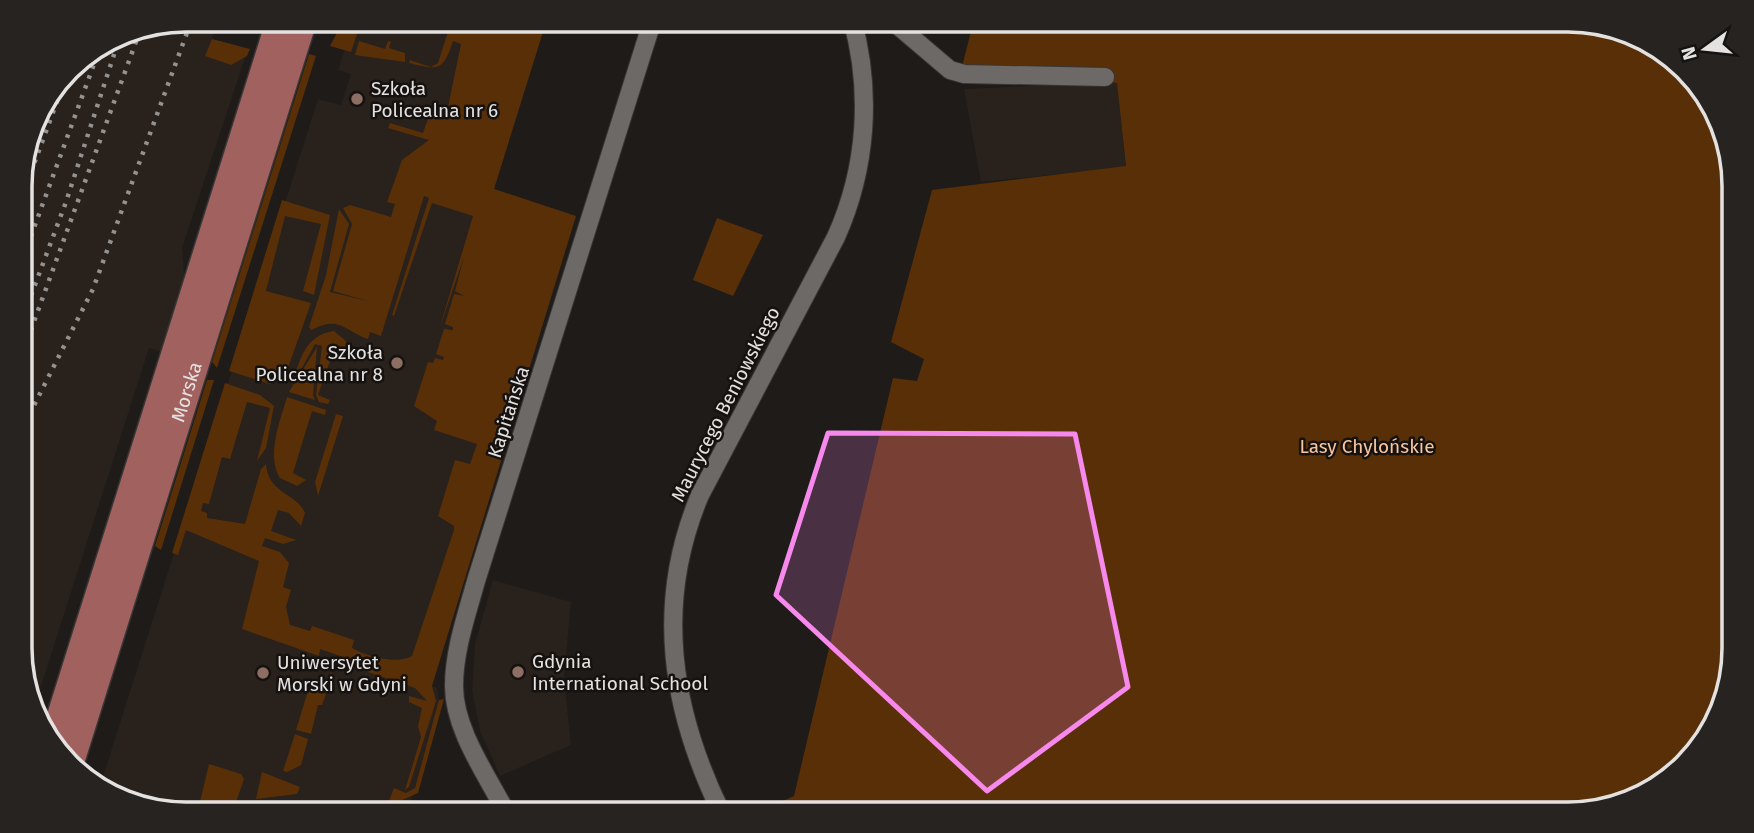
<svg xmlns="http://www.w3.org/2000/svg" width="1754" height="833" font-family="'Fira Sans',sans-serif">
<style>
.built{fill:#29211b}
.green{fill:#592f07}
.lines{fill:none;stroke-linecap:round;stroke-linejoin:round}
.street-casing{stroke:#383635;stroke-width:20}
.primary-casing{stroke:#383635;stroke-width:31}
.street{stroke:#6c6966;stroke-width:18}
.primary{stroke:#a1625f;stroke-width:28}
.rail{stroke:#949290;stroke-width:4.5;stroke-dasharray:3.5 7;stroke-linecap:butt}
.marked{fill:#f788ec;fill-opacity:0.2;stroke:#f788ec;stroke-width:5;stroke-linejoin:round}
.education-dot{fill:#8d6e63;stroke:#151210;stroke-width:2.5}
.labels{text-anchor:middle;stroke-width:5;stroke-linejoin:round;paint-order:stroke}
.poi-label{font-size:19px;fill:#e4e2e1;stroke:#151210;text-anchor:start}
.street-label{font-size:19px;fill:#e4e2e1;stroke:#151210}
.park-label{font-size:19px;fill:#fac59d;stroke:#151210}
.rim{fill:none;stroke:#e4e2e1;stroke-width:3.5}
</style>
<rect width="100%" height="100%" fill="#1e1b19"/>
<g class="built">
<path d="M186,19H219L212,39L248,49L182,248L185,286L164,352L149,348L35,705L21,670L20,174L37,112L76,61L122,32Z"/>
<path d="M355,19H547L494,189L576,216L432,686L437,688L440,706L409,807L431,814H186L112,797L100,786L318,99L341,105L351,74L338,70Z"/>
<path d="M1117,82L1126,167L981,182L964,89Z"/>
<path d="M493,580L571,602L564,678L571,745L500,776L480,731L472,691L475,644Z"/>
</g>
<g class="green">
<path d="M344,19H370L366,32L358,31L351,52L330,46Z"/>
<path d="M452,19H547L494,189L576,216L432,686L436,701L409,787L405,790L421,737L418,726L422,708L409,702V696L427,701L415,688L350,666L343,657L320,649L319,656L242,629L259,561L186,530L178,555L172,553L225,383L260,395L274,406L266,448L257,461L270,408L247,402L230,459L222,457L209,504L203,503L201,511L207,513V518L245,524L261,469L266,464C268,494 297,493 305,513L301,526L289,513L278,510L271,531L296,540L283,544L265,538L262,546L280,552L289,563L283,587L291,590L286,607L290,625L310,631L312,626L354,640L352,648C366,656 397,665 412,656L454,530V526L438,516L455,460L470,464L477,444L434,430L437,421L414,406L428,362L433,363L435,358L443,360L444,357L436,354L444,329L453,330V327L445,324L454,294L464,296L455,291L464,257L439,330L473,216L432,203L394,316L392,315L429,198L424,196L381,336L370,332L368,339C343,330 340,315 311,330L309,327L326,275L339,209L349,224L330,292L368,301L333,291L352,224L343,208L350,205L391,217L395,204L387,202L402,160L429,140L388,128L390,123L423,133L432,108L447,112L461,44L453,41C443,72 438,70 409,63L410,60L431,67L438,63Z"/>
<path d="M974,19H1568L1642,36L1701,85L1733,164L1735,648L1718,721L1661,786L1579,813L771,814L774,805L794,796L893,378L917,381L924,359L891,342L932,190L1126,166L1117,83L962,67Z"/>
<path d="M212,39L250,49L247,56L231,65L205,56Z"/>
<path d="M359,41L385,49L388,41L391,42L389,48L405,53V62L355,55Z"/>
<path d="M309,54L316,56L217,368L212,362Z"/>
<path d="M282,200L330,215L314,295L303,291L321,224L285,216L266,291L311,303L284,379L270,384L229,371Z"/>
<path d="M717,218L763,235L733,296L693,280Z"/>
<path d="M334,331L346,341L347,350L335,347L318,395L330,400L328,404L319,402L316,395L322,346L315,344L292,386C299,362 304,335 334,331Z"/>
<path d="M317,347L313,395L315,400L289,392Z"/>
<path d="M207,380H214L161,550L155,546Z"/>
<path d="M287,397L326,410L325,415L312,411L293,473L306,480L297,486L280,478C266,455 280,421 287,397Z"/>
<path d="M336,414L343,416L318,496L315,482Z"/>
<path d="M331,671L332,677L322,705H318L311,734L296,730L311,681L326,686Z"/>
<path d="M444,699L418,793L400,801H389L394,788L406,793L415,788L439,700Z"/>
<path d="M295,734L308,739L301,765L287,772L283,771Z"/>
<path d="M209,764L241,774L244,779L232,814L199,806Z"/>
<path d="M262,772L300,787L297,794L256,799Z"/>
</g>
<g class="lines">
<defs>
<g id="street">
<path d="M890,19L950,70L964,74L1105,77"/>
<path d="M507,814C487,775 454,730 454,686C454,650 467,614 476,581L653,19"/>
<path d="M722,814C671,710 654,604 700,495L836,237C867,168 872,91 852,19"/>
</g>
<g id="primary">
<path d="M52,745L281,19"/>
<path id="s1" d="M70,762L303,19"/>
</g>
</defs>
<use href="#street" class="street-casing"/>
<use href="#primary" class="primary-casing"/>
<use href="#street" class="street"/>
<use href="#primary" class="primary"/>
<g class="rail">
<path d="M20,202L69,69"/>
<path d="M20,266L101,45"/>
<path d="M20,325L66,202L121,33"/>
<path d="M20,360L141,28"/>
<path d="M20,433L93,289L192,19"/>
</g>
</g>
<path class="marked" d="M828,433L1075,434L1128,687L987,791L776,595Z"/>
<g class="education-dot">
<circle cx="357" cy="99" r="7"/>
<circle cx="397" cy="363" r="7"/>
<circle cx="518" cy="672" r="7"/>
<circle cx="263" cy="673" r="7"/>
</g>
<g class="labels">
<g class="poi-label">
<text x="371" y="95">Szkoła<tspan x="371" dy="22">Policealna nr 6</tspan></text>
<text x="383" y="359" text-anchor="end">Szkoła<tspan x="383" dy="22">Policealna nr 8</tspan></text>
<text x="532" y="668">Gdynia<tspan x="532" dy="22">International School</tspan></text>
<text x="277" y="669">Uniwersytet<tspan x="277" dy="22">Morski w Gdyni</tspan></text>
</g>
<g class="street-label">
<text dy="7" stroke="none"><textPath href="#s1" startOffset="388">Morska</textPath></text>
<text transform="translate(725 404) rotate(-63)" y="7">Maurycego Beniowskiego</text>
<text transform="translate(508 412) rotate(-72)" y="7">Kapitańska</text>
</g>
<g class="park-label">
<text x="1367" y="453">Lasy Chylońskie</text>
</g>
</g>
<path d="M0 0H1754V833H0ZM186 32H1568A154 154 0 0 1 1722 186V648A154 154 0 0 1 1568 802H186A154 154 0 0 1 32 648V186A154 154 0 0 1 186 32Z" fill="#262321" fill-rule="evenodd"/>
<path class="rim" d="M186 32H1568A154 154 0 0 1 1722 186V648A154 154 0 0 1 1568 802H186A154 154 0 0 1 32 648V186A154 154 0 0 1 186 32Z"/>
<g transform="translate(1705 49) rotate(255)" stroke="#151210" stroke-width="5" paint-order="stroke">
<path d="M0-5L12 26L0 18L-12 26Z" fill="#e4e2e1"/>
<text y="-10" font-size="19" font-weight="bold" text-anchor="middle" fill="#e4e2e1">N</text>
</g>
</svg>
